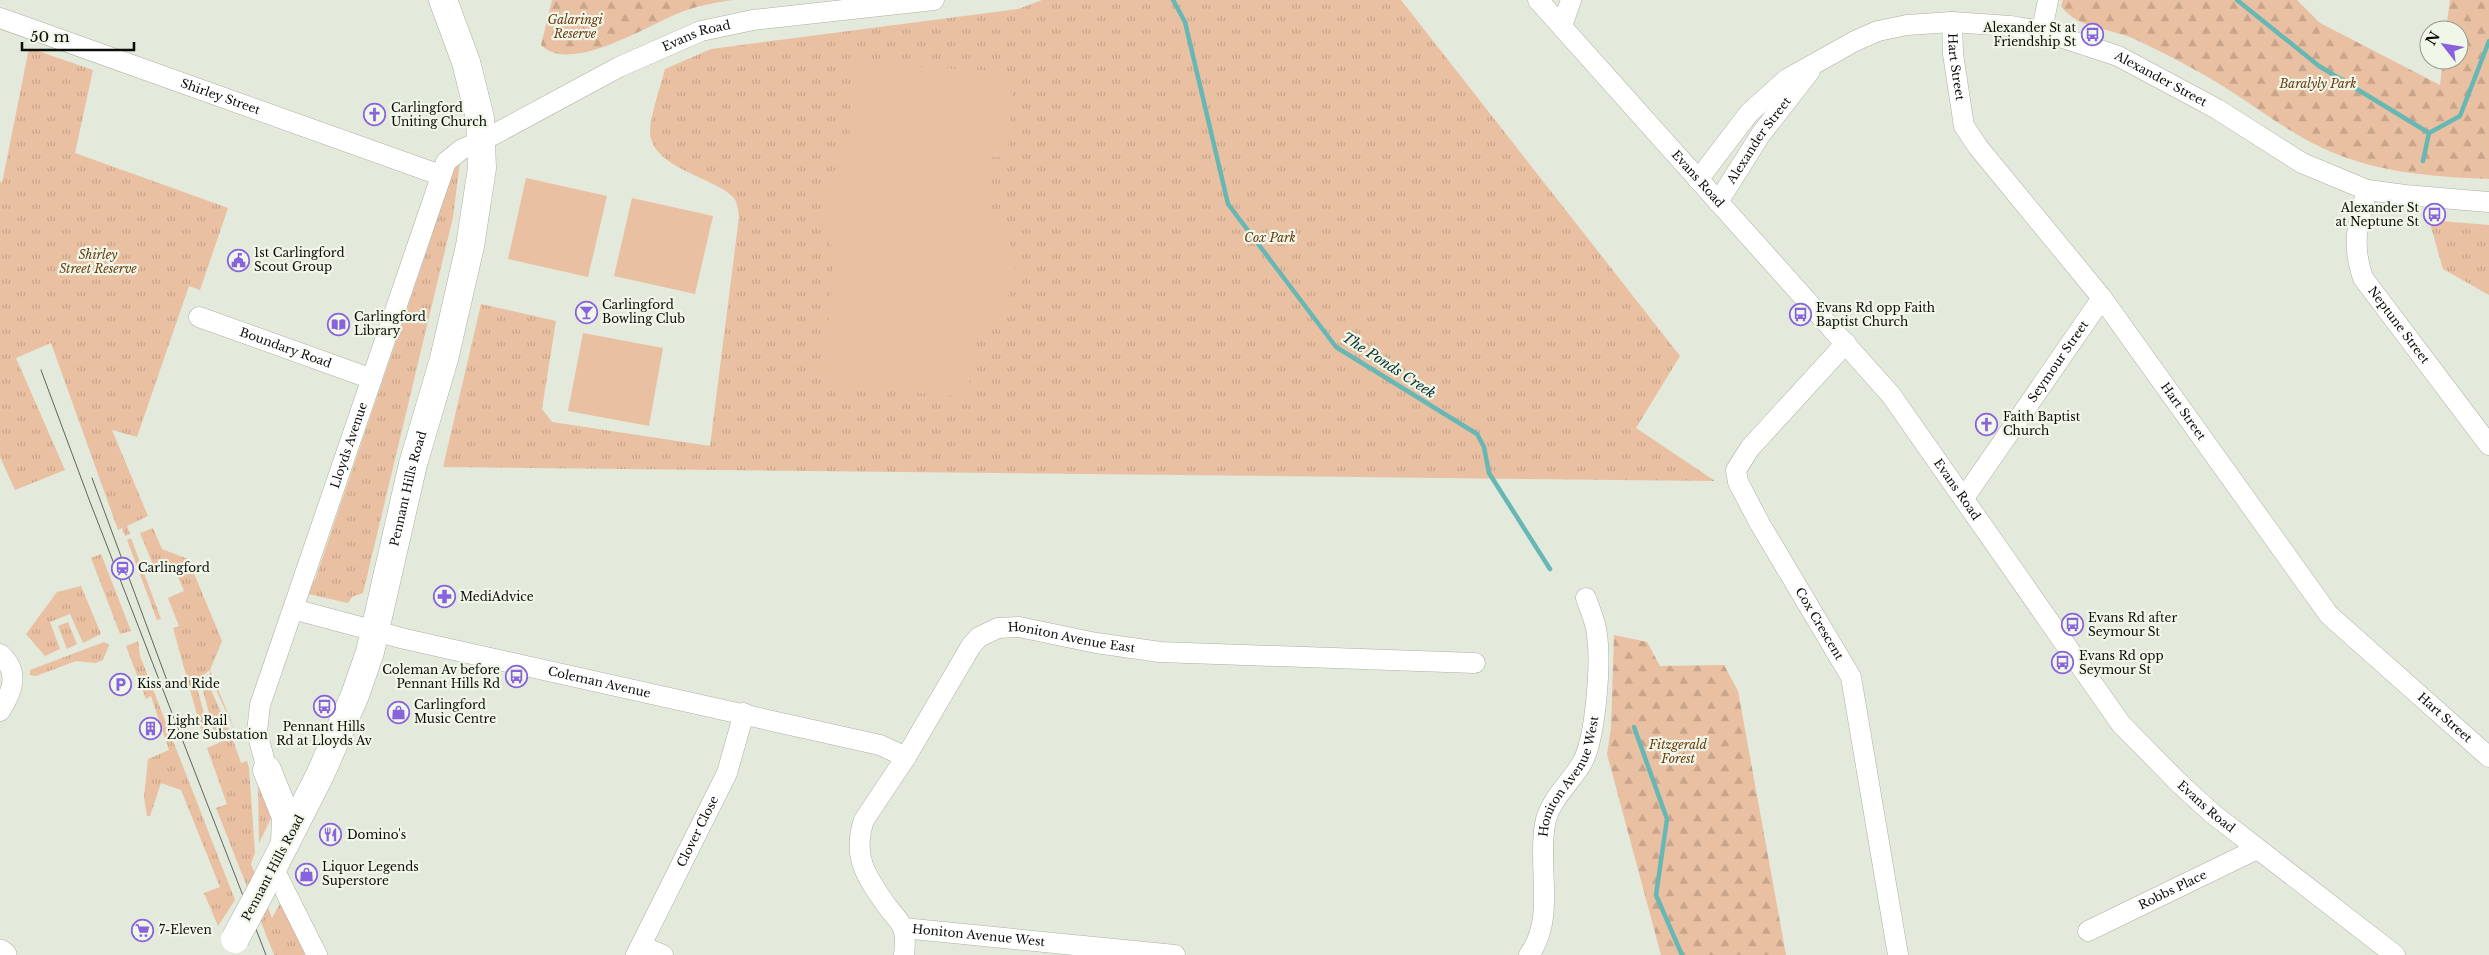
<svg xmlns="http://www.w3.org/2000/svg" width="2489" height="955" font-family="'Libre Baskerville',serif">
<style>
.grass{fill:url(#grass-tufts)}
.forest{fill:url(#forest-firs)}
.garden{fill:#eac0a2}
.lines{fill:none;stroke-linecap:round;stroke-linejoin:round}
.stream{stroke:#67b8b5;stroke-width:4.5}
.minor-casing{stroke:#abb0a3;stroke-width:21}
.major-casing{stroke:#abb0a3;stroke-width:26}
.highway-casing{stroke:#abb0a3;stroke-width:29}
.minor{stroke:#fff;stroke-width:20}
.major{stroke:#fff;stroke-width:25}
.highway{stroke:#fff;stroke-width:28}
.tram{stroke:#61655d;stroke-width:1}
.highway-bridge-casing{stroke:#abb0a3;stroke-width:29;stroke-linecap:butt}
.highway-bridge{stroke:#fff;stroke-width:28}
.labels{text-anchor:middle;stroke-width:4.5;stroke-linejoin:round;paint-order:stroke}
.park-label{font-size:12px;font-style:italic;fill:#68380c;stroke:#f0f6e8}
.poi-label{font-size:12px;fill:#0b0d09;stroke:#f0f6e8;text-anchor:start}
.street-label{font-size:12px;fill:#0b0d09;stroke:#f0f6e8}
.water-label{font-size:14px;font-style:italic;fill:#093231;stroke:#f0f6e8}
</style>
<defs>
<pattern id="grass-tufts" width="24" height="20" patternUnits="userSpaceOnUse" patternTransform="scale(1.25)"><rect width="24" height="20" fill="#eac0a2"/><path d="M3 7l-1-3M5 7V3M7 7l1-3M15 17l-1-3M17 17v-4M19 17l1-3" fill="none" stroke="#c7a48a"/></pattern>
<pattern id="forest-firs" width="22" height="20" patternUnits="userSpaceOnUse" patternTransform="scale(1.25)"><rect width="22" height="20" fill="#eac0a2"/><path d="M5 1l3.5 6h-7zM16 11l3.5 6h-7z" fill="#c7a48a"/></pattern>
</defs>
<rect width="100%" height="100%" fill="#e3e9db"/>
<g class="grass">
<path d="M1042,0H1401L1680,356L1636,428L1715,481L443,467L481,304L556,321L542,409L552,422L710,446L739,217C738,210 738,202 732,196C711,176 648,167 650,129C652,110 660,88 665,69L711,49L1018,9Z"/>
<path d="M29,48L93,70L75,153L228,208L200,290L189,286L137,437L112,430L148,516L127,526L130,534L125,536L122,528L118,530L51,343L16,358L65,470L15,490L0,457V181L2,183Z"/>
<path d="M460,162L453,217L363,593L352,597L348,603L304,593L307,587L315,580L432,235L448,170Z"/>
<path d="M2429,220L2489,225V295L2443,269Z"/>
<path d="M153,528L162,549L188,559L222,641L210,670L237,735L210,677V670L195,681L211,738L204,740L173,628L179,626L168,598L184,591L174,567L160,573L157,566L154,567L140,533Z"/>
<path d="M131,538L161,619L157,620L127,540Z"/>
<path d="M101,554L131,631L120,634L91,558Z"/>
<path d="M81,586L101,634L83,643L70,614L50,622L60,649L45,656L26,634L57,592Z"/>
<path d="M68,622L77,644L67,649L58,626Z"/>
<path d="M138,641L140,656L235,900L218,926L204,893L220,887L181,790L161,783L150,816H147L144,797L148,759L169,750L151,696L146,699L126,646Z"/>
<path d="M104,642L109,645L103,660L95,663L76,661L36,676L30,675V670Z"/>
<path d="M207,681L229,730L215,736L201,683Z"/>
<path d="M232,737L241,763L247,761L249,768L255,852L251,864L272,918L281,902L295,929L305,955H274L216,808L227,804L207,748Z"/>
<path d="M258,784L276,808L259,843Z"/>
</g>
<g class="forest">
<path d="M552,0H734C715,2 697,6 679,13C648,25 570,75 541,45Z"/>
<path d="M2063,0H2297L2320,23L2440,85L2443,60H2459V30H2446L2450,0H2489V179C2441,177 2393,174 2347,158C2302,143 2265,113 2226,88C2199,71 2161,51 2132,38C2109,28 2076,28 2061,6Z"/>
<path d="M1614,635L1647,642L1660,666L1724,665L1738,691L1786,955H1661L1607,754L1611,728Z"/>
</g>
<g class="garden">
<path d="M852,63L1013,72L1008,157H989L984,211C991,219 1001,228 1007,237C1027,275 1006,314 974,334L968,397L823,385L834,250C820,231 819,203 829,181C836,164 841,167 843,146H849Z"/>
<path d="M526,178L607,196L588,277L508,259Z"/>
<path d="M632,198L713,216L695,294L614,276Z"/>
<path d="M583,333L663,348L649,426L568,411Z"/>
</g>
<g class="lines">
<g class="stream">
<path d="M1173,0L1185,22L1228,204L1336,347L1477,434L1484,447L1489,473L1550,569"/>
<path d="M2237,0L2319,66L2429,133L2423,161"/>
<path d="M2429,133L2460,116L2489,41"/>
<path d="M1634,727L1667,819L1656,895L1682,955"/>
</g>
<defs>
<g id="minor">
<path id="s1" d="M1538,0L1891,395L2121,724L2179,783L2213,814L2395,955"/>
<path id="s2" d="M0,18L440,175"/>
<path id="s3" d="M1952,22L1953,54L1964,126L1978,147L2102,298L2329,615L2489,757"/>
<path d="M1562,26L1571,0"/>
<path d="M2042,31L2048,0"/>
<path id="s4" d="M1698,180L1749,113L1787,79L1855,41L1878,31L1907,25L1952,22L2010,26L2042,31L2118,56L2217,109L2302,163L2367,190L2405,195L2489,202"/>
<path id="s5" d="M2367,190C2358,224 2351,243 2363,278L2489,445"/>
<path id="s6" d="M1718,202L1761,134L1810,71"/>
<path id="s7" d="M199,317L372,379"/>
<path id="s8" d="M1846,343L1750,448L1736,470L1738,482L1760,524L1851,677L1898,955"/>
<path id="s9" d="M1964,498L2102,298"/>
<path id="s10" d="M293,609L405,639L880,745L906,757"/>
<path d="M0,654C20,672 13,691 0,711"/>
<path id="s11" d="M267,770L257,732L260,705L446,162L462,149L482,141L619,67L701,31L753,20L934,0"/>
<path d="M273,867L317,955"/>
<path id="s12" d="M903,928L1175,955"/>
<path id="s13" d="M2088,931L2257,849"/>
<path d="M641,946L663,955"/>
<path id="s14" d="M636,955L727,773L744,713"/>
<path id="s15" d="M904,955C905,946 906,936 903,928C900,921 894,915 889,909C868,879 851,858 864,820L906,757L971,646L979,637L998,628L1019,627L1096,643L1160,652L1475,663"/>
<path id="s16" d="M1529,955C1556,918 1537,866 1545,824C1549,801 1570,783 1582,763C1596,738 1601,663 1597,635C1596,622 1590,610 1586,598"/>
</g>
<path id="major" d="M0,952L4,955"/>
<g id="highway">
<path d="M267,770L286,817L285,844"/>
<path id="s17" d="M264,885L320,775L355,695L370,652L413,464L444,359L470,246L482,168L480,118L466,62L443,0"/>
</g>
</defs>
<use href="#minor" class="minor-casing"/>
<use href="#major" class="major-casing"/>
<use href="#highway" class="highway-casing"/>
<use href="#minor" class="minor"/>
<use href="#major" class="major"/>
<use href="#highway" class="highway"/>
<g class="tram">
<path d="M41,370L90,502L266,955"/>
<path d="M92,478L169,686"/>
</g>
<defs>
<path id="highway-bridge" d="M235,939L264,885"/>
</defs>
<use href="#highway-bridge" class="highway-bridge-casing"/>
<use href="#highway-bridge" class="highway-bridge"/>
</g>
<defs>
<symbol id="bus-ring" viewBox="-11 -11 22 22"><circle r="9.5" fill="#f0f6e8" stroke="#8863de" stroke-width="1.5"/><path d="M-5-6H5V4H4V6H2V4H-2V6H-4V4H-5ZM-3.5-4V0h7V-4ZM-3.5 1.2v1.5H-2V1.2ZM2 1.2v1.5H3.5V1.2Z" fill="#8863de"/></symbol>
<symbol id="church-ring" viewBox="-11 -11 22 22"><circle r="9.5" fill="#f0f6e8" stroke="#8863de" stroke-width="1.5"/><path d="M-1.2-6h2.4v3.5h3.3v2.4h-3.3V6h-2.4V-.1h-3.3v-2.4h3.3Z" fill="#8863de"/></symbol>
<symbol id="civic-ring" viewBox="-11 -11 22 22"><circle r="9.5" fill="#f0f6e8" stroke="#8863de" stroke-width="1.5"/><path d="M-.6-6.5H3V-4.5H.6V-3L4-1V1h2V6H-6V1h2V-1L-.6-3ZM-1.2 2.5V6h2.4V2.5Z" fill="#8863de"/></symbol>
<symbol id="bar-ring" viewBox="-11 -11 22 22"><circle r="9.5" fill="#f0f6e8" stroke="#8863de" stroke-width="1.5"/><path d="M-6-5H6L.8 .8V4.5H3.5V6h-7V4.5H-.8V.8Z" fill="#8863de"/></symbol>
<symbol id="library-ring" viewBox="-11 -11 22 22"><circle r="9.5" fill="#f0f6e8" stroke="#8863de" stroke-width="1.5"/><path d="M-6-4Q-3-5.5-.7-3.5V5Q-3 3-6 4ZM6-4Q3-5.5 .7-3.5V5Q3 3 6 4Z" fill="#8863de"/></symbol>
<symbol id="station-ring" viewBox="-11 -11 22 22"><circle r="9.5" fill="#f0f6e8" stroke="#8863de" stroke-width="1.5"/><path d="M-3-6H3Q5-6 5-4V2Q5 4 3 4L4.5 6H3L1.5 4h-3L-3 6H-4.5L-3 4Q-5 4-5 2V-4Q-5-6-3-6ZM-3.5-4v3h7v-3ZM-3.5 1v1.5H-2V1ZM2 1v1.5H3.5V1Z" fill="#8863de"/></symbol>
<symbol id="pharmacy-ring" viewBox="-11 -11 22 22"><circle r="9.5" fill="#f0f6e8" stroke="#8863de" stroke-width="1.5"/><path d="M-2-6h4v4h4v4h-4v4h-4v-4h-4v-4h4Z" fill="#8863de"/></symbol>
<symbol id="parking-ring" viewBox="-11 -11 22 22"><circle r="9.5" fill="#f0f6e8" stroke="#8863de" stroke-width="1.5"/><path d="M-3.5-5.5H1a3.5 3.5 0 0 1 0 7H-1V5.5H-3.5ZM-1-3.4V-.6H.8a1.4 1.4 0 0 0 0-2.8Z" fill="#8863de"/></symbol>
<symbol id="shop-ring" viewBox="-11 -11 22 22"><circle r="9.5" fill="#f0f6e8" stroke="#8863de" stroke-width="1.5"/><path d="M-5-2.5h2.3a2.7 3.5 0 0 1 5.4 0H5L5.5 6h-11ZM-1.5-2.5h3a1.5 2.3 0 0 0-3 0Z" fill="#8863de"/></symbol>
<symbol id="building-ring" viewBox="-11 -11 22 22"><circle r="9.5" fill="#f0f6e8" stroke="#8863de" stroke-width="1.5"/><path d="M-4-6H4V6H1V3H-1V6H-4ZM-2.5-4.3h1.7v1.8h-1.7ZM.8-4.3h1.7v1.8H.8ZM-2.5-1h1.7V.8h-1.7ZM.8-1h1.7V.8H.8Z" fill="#8863de"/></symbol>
<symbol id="restaurant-ring" viewBox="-11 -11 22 22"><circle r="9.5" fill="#f0f6e8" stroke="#8863de" stroke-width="1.5"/><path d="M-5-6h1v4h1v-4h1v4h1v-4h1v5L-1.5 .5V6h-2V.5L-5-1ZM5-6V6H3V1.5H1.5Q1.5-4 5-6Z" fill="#8863de"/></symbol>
<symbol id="supermarket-ring" viewBox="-11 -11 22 22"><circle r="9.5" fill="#f0f6e8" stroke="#8863de" stroke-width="1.5"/><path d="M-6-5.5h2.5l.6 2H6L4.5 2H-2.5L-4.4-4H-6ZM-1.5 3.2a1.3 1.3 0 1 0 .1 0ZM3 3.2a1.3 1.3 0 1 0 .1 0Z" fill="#8863de"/></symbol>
</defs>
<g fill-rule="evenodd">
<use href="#bus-ring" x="2080" y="22" width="25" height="25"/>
<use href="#church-ring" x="362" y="102" width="25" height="25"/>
<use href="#bus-ring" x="2422" y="202" width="25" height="25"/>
<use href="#civic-ring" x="226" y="248" width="25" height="25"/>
<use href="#bar-ring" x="574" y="300" width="25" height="25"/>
<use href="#bus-ring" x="1788" y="302" width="25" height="25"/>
<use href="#library-ring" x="326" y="312" width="25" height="25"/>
<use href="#church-ring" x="1974" y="412" width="25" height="25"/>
<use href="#station-ring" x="110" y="556" width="25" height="25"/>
<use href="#pharmacy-ring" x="432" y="584" width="25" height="25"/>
<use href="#bus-ring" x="2060" y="612" width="25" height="25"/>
<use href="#bus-ring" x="2050" y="650" width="25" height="25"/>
<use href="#bus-ring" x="504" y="664" width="25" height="25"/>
<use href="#parking-ring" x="108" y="672" width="25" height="25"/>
<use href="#bus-ring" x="312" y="694" width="25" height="25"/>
<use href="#shop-ring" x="386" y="700" width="25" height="25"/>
<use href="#building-ring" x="138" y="716" width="25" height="25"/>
<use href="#restaurant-ring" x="318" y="822" width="25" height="25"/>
<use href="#shop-ring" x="294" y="862" width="25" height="25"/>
<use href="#supermarket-ring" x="130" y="918" width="25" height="25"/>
</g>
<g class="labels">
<g class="park-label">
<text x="575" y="24">Galaringi<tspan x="575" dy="14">Reserve</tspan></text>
<text x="2318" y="88">Baralyly Park</text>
<text x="1270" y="242">Cox Park</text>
<text x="98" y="259">Shirley<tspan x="98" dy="14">Street Reserve</tspan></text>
<text x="1678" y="749">Fitzgerald<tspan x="1678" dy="14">Forest</tspan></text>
</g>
<g class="poi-label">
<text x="2076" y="32" text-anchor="end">Alexander St at<tspan x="2076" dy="14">Friendship St</tspan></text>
<text x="391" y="112">Carlingford<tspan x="391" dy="14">Uniting Church</tspan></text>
<text x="2419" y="212" text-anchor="end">Alexander St<tspan x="2419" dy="14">at Neptune St</tspan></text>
<text x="254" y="257">1st Carlingford<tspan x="254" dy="14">Scout Group</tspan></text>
<text x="602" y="309">Carlingford<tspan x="602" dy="14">Bowling Club</tspan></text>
<text x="1816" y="312">Evans Rd opp Faith<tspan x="1816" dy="14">Baptist Church</tspan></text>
<text x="354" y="321">Carlingford<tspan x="354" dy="14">Library</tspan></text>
<text x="2003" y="421">Faith Baptist<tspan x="2003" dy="14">Church</tspan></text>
<text x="138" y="572">Carlingford</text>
<text x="460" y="601">MediAdvice</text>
<text x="2088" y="622">Evans Rd after<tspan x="2088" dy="14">Seymour St</tspan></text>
<text x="2079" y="660">Evans Rd opp<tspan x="2079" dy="14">Seymour St</tspan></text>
<text x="500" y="674" text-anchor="end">Coleman Av before<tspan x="500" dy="14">Pennant Hills Rd</tspan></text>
<text x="137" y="688">Kiss and Ride</text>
<text x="414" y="709">Carlingford<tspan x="414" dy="14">Music Centre</tspan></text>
<text x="167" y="725">Light Rail<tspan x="167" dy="14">Zone Substation</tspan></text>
<text x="324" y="731" text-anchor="middle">Pennant Hills<tspan x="324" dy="14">Rd at Lloyds Av</tspan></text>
<text x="347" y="839">Domino's</text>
<text x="322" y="871">Liquor Legends<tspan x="322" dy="14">Superstore</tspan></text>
<text x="159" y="934">7-Eleven</text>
</g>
<g class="street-label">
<text dy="4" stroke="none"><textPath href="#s11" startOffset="922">Evans Road</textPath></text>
<text dy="4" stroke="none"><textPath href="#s3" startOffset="45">Hart Street</textPath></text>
<text dy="4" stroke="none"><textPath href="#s4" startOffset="532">Alexander Street</textPath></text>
<text dy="4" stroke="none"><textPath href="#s2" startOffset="234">Shirley Street</textPath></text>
<text dy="4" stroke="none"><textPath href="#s6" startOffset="74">Alexander Street</textPath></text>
<text dy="4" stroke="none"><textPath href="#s1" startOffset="240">Evans Road</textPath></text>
<text dy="4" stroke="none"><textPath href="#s5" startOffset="149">Neptune Street</textPath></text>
<text dy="4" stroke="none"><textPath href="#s7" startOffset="92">Boundary Road</textPath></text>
<text dy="4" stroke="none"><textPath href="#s9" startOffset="166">Seymour Street</textPath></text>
<text dy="4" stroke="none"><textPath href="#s3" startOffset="465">Hart Street</textPath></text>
<text dy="4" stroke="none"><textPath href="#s11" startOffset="341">Lloyds Avenue</textPath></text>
<text dy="4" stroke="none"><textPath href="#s17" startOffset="424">Pennant Hills Road</textPath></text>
<text dy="4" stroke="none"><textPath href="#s1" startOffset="645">Evans Road</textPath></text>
<text dy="4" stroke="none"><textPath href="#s8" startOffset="344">Cox Crescent</textPath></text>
<text dy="4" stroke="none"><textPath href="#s15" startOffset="460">Honiton Avenue East</textPath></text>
<text dy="4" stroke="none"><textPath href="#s10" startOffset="315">Coleman Avenue</textPath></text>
<text dy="4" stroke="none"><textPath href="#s3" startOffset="870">Hart Street</textPath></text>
<text dy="4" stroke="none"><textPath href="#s16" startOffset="188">Honiton Avenue West</textPath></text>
<text dy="4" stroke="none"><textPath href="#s1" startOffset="1050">Evans Road</textPath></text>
<text dy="4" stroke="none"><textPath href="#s14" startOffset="138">Clover Close</textPath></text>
<text transform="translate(273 868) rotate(-62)" y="4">Pennant Hills Road</text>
<text dy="4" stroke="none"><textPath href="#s13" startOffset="94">Robbs Place</textPath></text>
<text dy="4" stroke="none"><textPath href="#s12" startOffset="76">Honiton Avenue West</textPath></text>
</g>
<g class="water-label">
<text transform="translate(1389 365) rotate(33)" y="5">The Ponds Creek</text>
</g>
</g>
<g transform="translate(2444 45) rotate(301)"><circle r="24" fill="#f0f6e8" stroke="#94998f"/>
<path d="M0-4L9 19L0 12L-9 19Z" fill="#8863de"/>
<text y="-8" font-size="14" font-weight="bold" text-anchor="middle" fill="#0b0d09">N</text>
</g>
<path d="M22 42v8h112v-8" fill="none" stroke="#0b0d09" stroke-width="2.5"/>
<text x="30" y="42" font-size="15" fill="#0b0d09" stroke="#f0f6e8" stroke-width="4" paint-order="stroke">50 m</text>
</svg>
